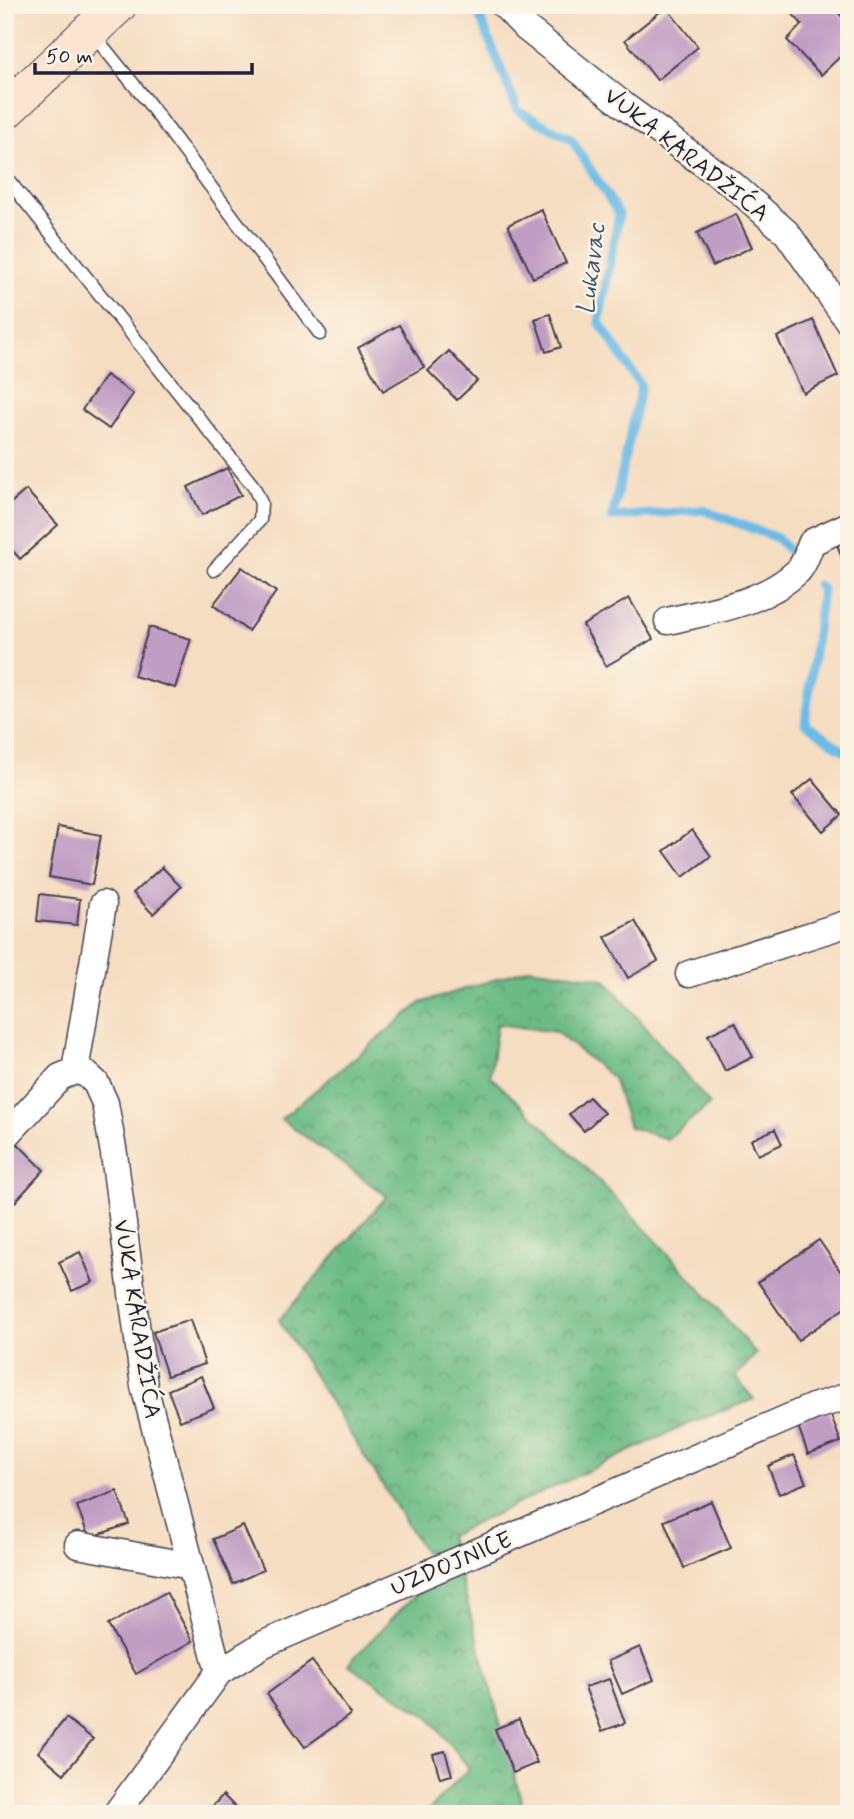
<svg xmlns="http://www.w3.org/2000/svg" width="854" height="1819" font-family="Mynerve,sans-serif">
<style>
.forest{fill:url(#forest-crowns);stroke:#476e60;stroke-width:2}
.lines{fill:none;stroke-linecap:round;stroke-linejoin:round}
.stream{stroke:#6cbae6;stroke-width:9}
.building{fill:#c09dc3}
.lane-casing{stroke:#423e4f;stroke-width:15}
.street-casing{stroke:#423e4f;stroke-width:29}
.secondary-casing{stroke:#423e4f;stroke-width:39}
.lane{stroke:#fff;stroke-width:12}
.street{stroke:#fff;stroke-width:26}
.secondary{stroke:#fde4d1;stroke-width:37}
.labels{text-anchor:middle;stroke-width:5;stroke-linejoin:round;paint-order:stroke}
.street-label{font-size:24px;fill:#22223b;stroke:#fcf5e5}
.water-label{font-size:26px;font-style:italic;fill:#3c5777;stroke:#fcf5e5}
</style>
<defs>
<pattern id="forest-crowns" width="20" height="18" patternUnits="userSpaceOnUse" patternTransform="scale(1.75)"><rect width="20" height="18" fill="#6cbb85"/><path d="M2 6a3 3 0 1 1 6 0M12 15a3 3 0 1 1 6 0" fill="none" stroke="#58986e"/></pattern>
</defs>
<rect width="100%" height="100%" fill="#fcf5e5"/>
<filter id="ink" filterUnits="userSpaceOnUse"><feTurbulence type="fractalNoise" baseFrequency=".0143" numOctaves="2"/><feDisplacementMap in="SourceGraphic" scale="14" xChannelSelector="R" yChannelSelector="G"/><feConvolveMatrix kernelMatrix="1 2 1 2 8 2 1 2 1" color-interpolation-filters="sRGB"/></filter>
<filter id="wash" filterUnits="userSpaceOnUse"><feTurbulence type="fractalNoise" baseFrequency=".00686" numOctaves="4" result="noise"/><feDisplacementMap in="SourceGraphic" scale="28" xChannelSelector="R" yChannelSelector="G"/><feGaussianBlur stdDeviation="1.57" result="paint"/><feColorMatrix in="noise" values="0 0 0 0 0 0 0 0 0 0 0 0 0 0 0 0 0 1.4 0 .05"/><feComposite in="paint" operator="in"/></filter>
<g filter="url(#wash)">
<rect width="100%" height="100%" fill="#f5ddc1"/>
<path class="forest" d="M530,968L605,979L710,1104L667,1139L629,1127L613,1078L556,1032L497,1024L490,1076C586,1165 673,1253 756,1354L735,1377L754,1399L686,1425L449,1536L522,1803L504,1814H425L469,1768L429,1718L348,1664L437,1572L279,1320L387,1196L281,1119L421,1003Z"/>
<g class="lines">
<g class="stream">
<path d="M475,5L518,111L571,139L619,214L599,322L641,386L612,517L703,510L777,538L787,549"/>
<path d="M818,585L822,589L805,724L849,754"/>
</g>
</g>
<g id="blocks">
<g class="building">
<path d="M784,5H831L849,24V48L821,75L787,40L802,24Z"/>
<path d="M666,7L698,47L657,80L625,40Z"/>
<path d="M541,209L566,263L533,278L508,225Z"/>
<path d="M736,214L752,247L713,266L697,233Z"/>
<path d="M550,314L561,347L546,352L535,319Z"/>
<path d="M813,320L838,376L803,393L777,337Z"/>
<path d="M399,325L424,367L383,391L358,348Z"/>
<path d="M449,351L477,381L457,400L428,371Z"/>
<path d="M106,375L133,394L109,429L82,410Z"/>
<path d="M227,468L241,495L202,515L188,487Z"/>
<path d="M26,490L58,525L20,559L5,542V508Z"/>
<path d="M849,540V569L846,570L837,544Z"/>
<path d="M242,567L276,592L248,631L213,605Z"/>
<path d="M629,598L653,639L606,666L583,625Z"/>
<path d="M149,627L191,639L175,688L134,676Z"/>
<path d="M812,779L842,815L823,831L792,795Z"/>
<path d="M58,827L101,835L92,885L49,877Z"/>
<path d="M692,830L711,856L683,877L664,851Z"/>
<path d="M162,867L181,887L153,914L133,893Z"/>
<path d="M40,894L80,899L77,925L37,921Z"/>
<path d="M635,921L658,961L628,978L605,937Z"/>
<path d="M735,1022L753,1057L725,1071L708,1035Z"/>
<path d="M589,1097L604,1113L584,1131L569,1114Z"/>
<path d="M775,1129L782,1144L758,1155L751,1140Z"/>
<path d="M16,1142L44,1170L14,1203L5,1195V1154Z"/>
<path d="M819,1240L849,1284V1305L798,1340L758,1282Z"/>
<path d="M80,1252L93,1282L72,1291L59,1262Z"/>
<path d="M190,1320L205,1364L167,1376L153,1332Z"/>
<path d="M201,1376L214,1408L180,1421L168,1390Z"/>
<path d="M828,1408L841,1442L808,1454L796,1420Z"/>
<path d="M794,1455L806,1483L779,1494L768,1466Z"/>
<path d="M117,1491L129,1524L89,1538L77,1506Z"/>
<path d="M711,1501L731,1548L684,1568L664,1521Z"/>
<path d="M243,1526L263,1570L233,1584L213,1539Z"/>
<path d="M166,1592L193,1641L136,1674L108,1625Z"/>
<path d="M640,1647L654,1680L622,1694L608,1661Z"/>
<path d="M312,1661L351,1714L305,1747L267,1694Z"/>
<path d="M609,1679L625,1723L602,1731L585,1687Z"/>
<path d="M66,1718L93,1739L64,1774L38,1752Z"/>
<path d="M519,1719L537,1763L513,1773L495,1729Z"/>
<path d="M445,1751L452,1775L440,1778L433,1754Z"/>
<path d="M223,1795L242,1814H205Z"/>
</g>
</g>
</g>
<g filter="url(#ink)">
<use href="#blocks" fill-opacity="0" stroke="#423e4f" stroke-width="2"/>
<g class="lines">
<defs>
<g id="lane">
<path d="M92,33L147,101L320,334"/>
<path d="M5,176L254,487L261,503L260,520L214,570"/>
</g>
<g id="street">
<path d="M504,5L526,28L627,108L733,185L787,233L849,322"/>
<path d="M668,621C713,610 763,604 798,571C805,564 808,550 812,542L849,525"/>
<path d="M689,974L849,923"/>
<path d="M75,1071L103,904"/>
<path d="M5,1137L60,1077L75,1071L85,1073L96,1083L105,1103L114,1154L144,1386L219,1672"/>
<path d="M78,1545L191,1566"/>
<path d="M116,1814L219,1672L264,1644L813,1407L849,1396"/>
</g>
<path id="secondary" d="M5,111L118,5"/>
</defs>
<use href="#lane" class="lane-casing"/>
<use href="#street" class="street-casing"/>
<use href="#secondary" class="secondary-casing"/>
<use href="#lane" class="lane"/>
<use href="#street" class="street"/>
<use href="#secondary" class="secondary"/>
</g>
</g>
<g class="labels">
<g class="street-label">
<text transform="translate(687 154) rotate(38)" y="8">VUKA KARADŽIĆA</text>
<text transform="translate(138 1319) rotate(81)" y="8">VUKA KARADŽIĆA</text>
<text transform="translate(451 1563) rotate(-23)" y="8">UZDOJNICE</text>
</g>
<g class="water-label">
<text transform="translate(590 269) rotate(-83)" y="9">Lukavac</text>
</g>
</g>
<rect width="854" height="1819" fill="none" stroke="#fcf5e5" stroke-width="28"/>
<path d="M35 63v10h217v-10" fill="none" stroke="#22223b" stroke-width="3.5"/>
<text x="46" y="63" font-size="21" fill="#22223b" stroke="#fcf5e5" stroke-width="5" paint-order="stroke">50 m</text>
</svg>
